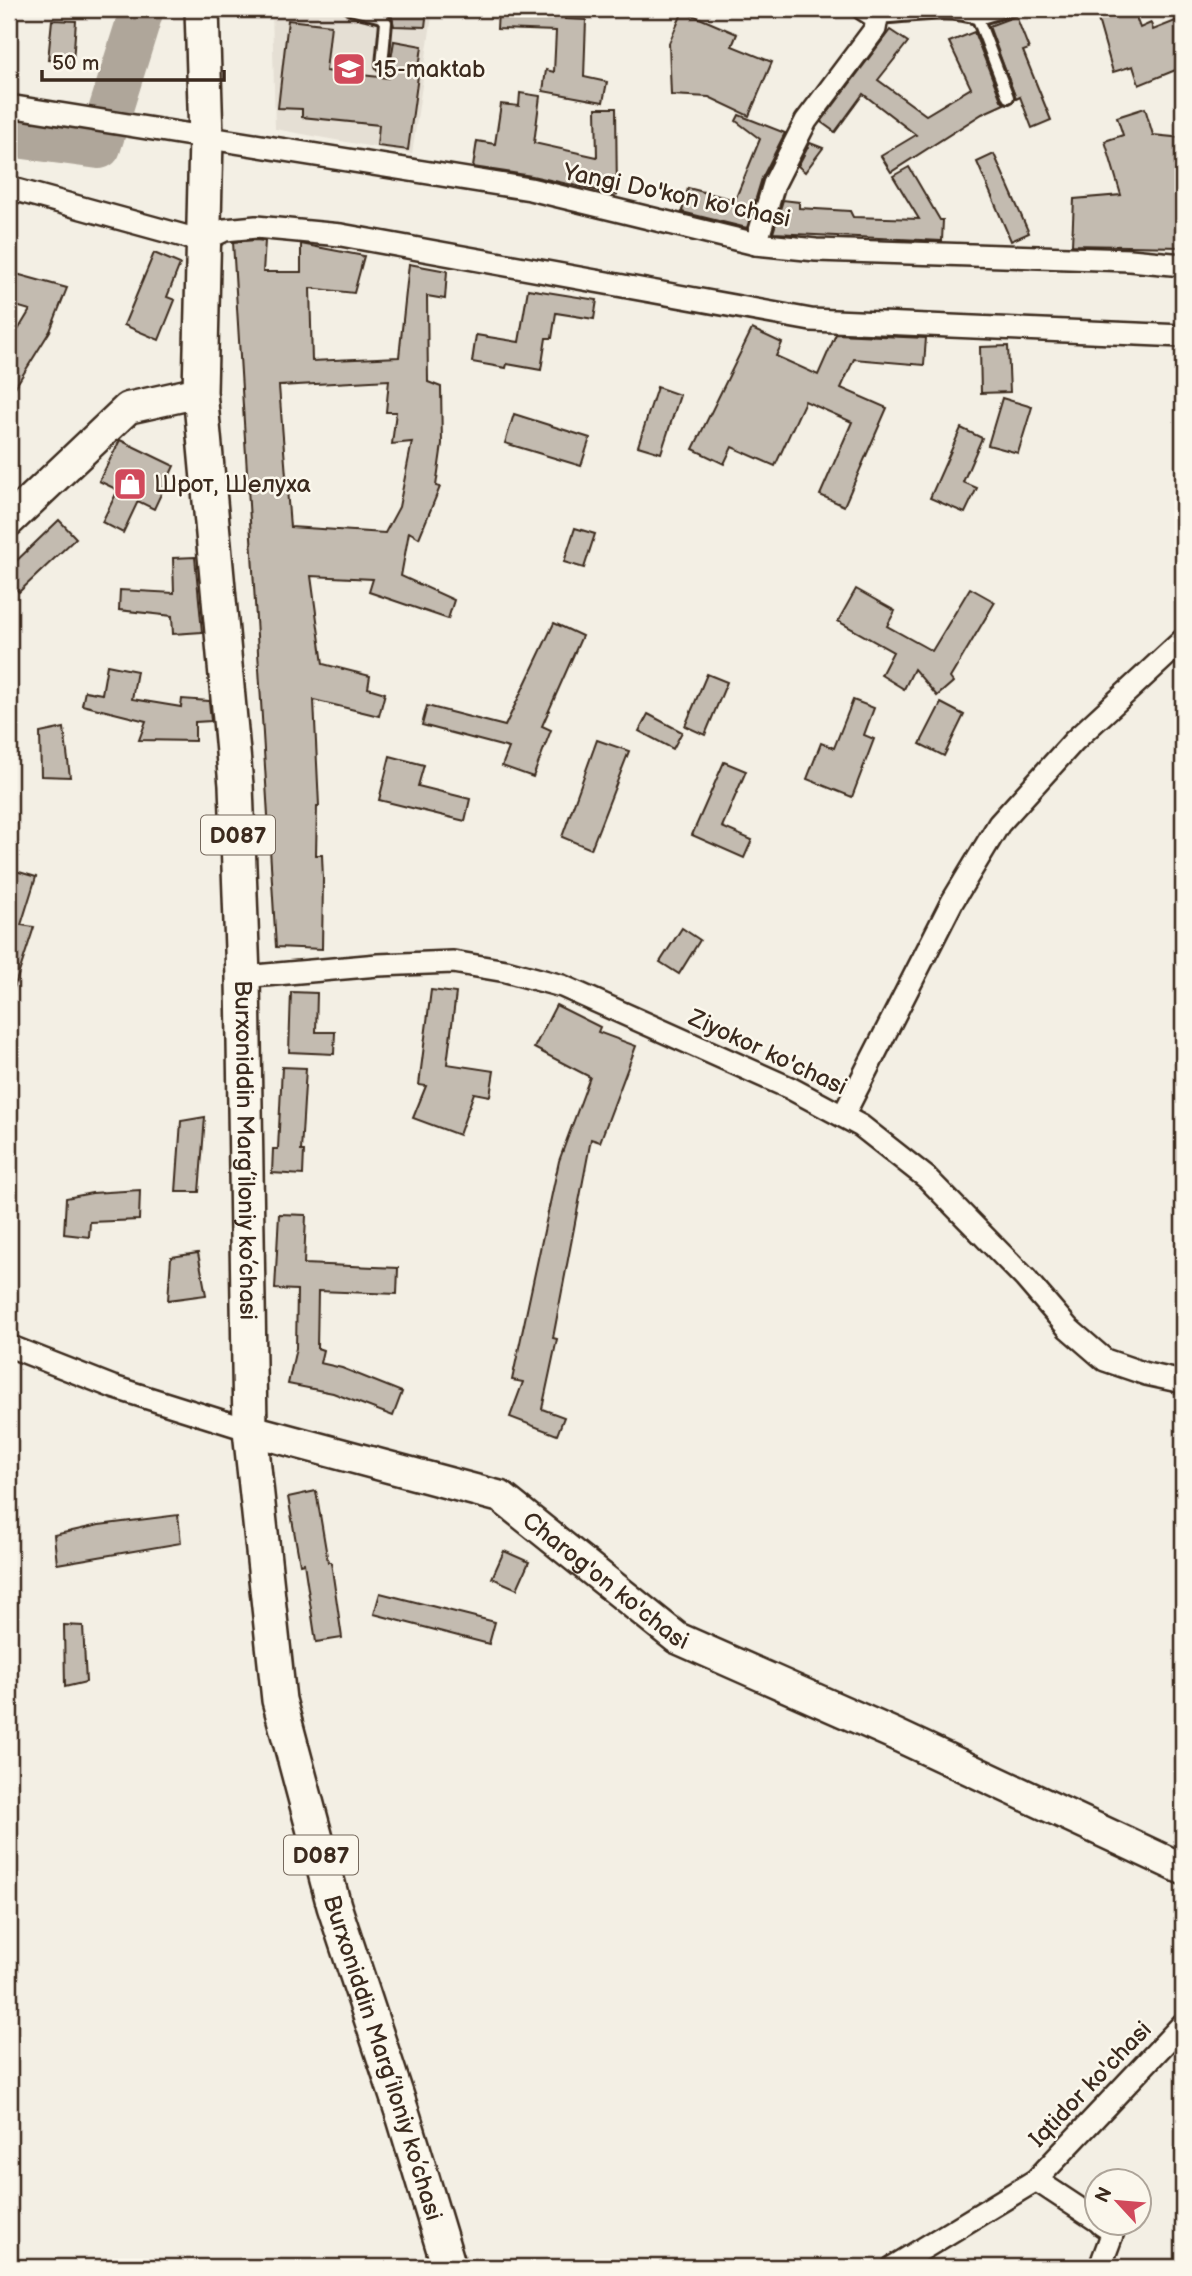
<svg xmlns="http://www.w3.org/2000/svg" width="1192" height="2276" font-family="'Balsamiq Sans',sans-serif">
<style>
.built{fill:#e5dfd4}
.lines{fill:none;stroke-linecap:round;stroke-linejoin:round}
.river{stroke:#afa69a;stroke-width:44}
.building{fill:#c3bbb0;stroke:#3b2a1e;stroke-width:2;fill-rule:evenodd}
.lane-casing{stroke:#3b2a1e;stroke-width:16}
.street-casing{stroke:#3b2a1e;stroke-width:26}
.secondary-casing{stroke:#3b2a1e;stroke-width:35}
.primary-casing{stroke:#3b2a1e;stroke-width:38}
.lane{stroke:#fbf7ec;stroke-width:10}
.street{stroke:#fbf7ec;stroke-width:21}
.secondary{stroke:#fbf7ec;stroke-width:30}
.primary{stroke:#fbf7ec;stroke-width:33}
.labels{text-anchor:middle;stroke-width:5;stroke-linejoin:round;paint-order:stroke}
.shield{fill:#fbf7ec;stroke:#75685c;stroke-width:2}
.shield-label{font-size:23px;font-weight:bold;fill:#3b2a1e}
.poi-label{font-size:24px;fill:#3b2a1e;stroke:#fbf7ec;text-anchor:start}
.street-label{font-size:24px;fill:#3b2a1e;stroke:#fbf7ec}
</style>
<rect width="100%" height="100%" fill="#f3efe4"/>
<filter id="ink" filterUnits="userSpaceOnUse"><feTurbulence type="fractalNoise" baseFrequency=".0143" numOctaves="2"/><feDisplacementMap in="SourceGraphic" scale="14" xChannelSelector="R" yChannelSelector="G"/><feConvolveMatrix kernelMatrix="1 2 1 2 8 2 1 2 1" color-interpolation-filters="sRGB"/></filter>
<g filter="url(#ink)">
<path class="built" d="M272,9H433L412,154L275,129Z"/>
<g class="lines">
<path class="river" d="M9,135L99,147L142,9"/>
</g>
<g class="building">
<path d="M381,9H427L425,27L394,26L392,17Z"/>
<path d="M537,9H566L565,19L586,20L584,77L607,82L603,102L543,91L546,70L554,72L556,31L497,29L498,11L537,12Z"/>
<path d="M1095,9H1133L1140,28L1151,23L1153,30L1183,18V67L1139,85L1133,66L1113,72Z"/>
<path d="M683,11L737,34L732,46L772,62L749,116L709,97L671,95L669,43Z"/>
<path d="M1016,16L1029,49L1023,51L1051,120L1032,128L1020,97L1016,99L989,26Z"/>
<path d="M52,20L76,21L73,62L48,60Z"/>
<path d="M288,20L331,25L326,71L388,78L394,41L422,46L408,150L377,146L379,125L302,117V109L278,108Z"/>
<path d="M890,30L908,42L878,80L926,115L971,88L949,42L974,32L1001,100L1004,104L982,114L891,172L881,156L916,135L863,94L835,132L821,122Z"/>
<path d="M520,93L540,96L534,143L597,157L596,108H616L617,195L532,176L473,167L477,141L495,144L501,104L519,106Z"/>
<path d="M1145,108L1153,135L1183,138L1176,218H1180L1181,247L1072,245L1074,199L1121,195L1105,141L1123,135L1117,117Z"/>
<path d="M739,115L785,133L762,178L747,228L682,212L688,188L735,200L760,139L736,121Z"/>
<path d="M810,143L823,148L805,172L798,166Z"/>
<path d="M994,154L1029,233L1011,241L977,162Z"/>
<path d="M909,167L940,220H943L942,241L773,233L783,200L799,202V208L850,211L853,217L919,219L893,176Z"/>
<path d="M256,240L265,241L263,272H301V244L364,256L354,293L310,288L312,361L399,357L409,264L447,271L445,299L427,296L428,382L441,387L442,444L436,486L440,487L419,538L409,532L401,576L454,600L448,619L369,592L373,579L311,576L323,664L370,676L368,688L385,693L379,716L314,700L319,806H317L316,855H322L323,878L322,949L276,947L233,242ZM389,380L386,412H396L392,444L412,442L399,507L385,533L290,527L279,386Z"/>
<path d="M154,253L180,264L167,297L175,300L159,340L124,325Z"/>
<path d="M9,272L67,288L50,331L9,397V345L30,310L9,304Z"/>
<path d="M528,289L597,300L594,319L556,313L552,338H546L541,370L507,364L506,368L472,362L476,335L519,342Z"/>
<path d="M752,329L782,343L776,356L818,375L836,334L926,338L924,365L854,359L841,388L887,408L844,506L820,495L852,422L805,401L775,466L732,447L724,464L693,449Z"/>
<path d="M1008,346L1010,392L981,393L980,347Z"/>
<path d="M657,387L680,395L661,453L638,446Z"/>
<path d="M1002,398L1032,407L1018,453L988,445Z"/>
<path d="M514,414L590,438L581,466L505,443Z"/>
<path d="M961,428L982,438L963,482L977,488L965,513L930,498Z"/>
<path d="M120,440L174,466L154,509L138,501L123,533L102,522L118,490L99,481Z"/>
<path d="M59,520L76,538L19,592L9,581V568Z"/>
<path d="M575,528L595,534L584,568L564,562Z"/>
<path d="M195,557L202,632L173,634L172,616L119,610L120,590L174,593L173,558Z"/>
<path d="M970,588L995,602L950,678L953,682L937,696L914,669L904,689L881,675L893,652L838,621L856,589L895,611L887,626L932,651Z"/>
<path d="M554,623L582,636L542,726L551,730L533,777L502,766L509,748L422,725L427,706L505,726Z"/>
<path d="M107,665L137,671L132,699L181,707L182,699L209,701L211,721L195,722V741L139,740L146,721L82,705L85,691L102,694Z"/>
<path d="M707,674L727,682L705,735L685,726Z"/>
<path d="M853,700L874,708L864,735L874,739L852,797L807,779L821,743L834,748Z"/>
<path d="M941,703L964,715L944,756L920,744Z"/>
<path d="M648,714L682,732L673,749L639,731Z"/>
<path d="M64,728L70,777L41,776L40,733Z"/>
<path d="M597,740L629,751L591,849L562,837Z"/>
<path d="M390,756L424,765L418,786L470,799L465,821L379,800Z"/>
<path d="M724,762L746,771L722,827L752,840L744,858L692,835Z"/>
<path d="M9,869L36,877L21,925L34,927L13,991H9Z"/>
<path d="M682,928L700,940L679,974L660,962Z"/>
<path d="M431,990L456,993L447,1064L494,1071L490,1096L474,1093L459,1135L413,1118L426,1086L419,1085Z"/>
<path d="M291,992L317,993L316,1032H335L334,1054L289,1052Z"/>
<path d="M556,1005L600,1027L598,1032L636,1046L600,1142L591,1139L553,1338L557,1339L542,1409L564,1417L557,1435L510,1417L523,1382L512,1380L559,1161L590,1077L534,1048Z"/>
<path d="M282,1067L306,1068L301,1151H304L303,1175L272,1173L273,1149H278Z"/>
<path d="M205,1117L199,1192H176L181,1121Z"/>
<path d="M140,1190L139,1220L90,1222L89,1237L64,1234L66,1198L92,1193Z"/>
<path d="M279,1214L306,1215L304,1264L398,1268L397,1294L318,1291L317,1348L323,1350L320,1363L342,1368L402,1392L393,1416L333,1393L288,1384L296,1348L297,1290L275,1289Z"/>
<path d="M198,1253L206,1295L168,1300L171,1257Z"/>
<path d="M316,1491L328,1562H331L342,1638L316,1642L304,1563L300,1564L288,1497Z"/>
<path d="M178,1515L181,1543L57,1564L54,1535L99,1525Z"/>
<path d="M504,1551L529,1562L517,1589L492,1578Z"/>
<path d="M380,1593L495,1622L489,1644L374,1614Z"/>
<path d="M64,1625L83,1626L86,1682L65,1687Z"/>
</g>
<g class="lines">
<defs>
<g id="lane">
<path d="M350,9L382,17L386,22L382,65"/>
<path d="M877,18C905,17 953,8 978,19L1008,97"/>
<path d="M978,19L1012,9"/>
</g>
<g id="street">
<path d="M9,106L530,189L756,244L816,250L1130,260L1183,265"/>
<path d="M9,188L202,241L225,230L256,227L341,235L811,320L1183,336"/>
<path d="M756,244L774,184L806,121L875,29L877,18L863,9"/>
<path d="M243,977L378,965L453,962L506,971L562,986L790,1088L861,1126L927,1178L1025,1278L1068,1328L1105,1360L1146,1374L1183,1382"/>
<path d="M843,1116L952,902L999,824L1074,741L1183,640"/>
<path d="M9,1346L113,1387L250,1430"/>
<path d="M1036,2180L1098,2221"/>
<path d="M893,2267L1036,2180L1183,2024"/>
<path d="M1100,2267L1113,2232L1101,2224"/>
</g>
<g id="secondary">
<path d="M9,521L128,408L200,392"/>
<path id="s1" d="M250,1430L501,1497L677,1638L892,1733L1183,1869"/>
</g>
<g id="primary">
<path id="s2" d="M202,9L206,138L200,392L236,785L243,977L250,1430L279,1700L334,1906L404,2118L449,2267"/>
</g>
</defs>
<use href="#lane" class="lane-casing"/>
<use href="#street" class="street-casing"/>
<use href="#secondary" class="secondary-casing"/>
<use href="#primary" class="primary-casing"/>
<use href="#lane" class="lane"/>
<use href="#street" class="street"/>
<use href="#secondary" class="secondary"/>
<use href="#primary" class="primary"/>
</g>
</g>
<defs>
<symbol id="school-square" viewBox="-11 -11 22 22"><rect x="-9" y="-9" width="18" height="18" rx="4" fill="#d1495b" stroke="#fbf7ec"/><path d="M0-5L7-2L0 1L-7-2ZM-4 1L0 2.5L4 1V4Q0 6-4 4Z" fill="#fff"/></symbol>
<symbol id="shop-square" viewBox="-11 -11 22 22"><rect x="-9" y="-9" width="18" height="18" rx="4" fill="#d1495b" stroke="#fbf7ec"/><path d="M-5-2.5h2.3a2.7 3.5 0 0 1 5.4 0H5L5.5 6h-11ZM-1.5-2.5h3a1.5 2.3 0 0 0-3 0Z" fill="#fff"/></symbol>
</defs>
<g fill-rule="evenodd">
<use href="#school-square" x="330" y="50" width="38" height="38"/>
<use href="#shop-square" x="111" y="465" width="38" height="38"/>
</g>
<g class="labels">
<g class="shield">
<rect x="201" y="815.5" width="74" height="39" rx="5"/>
<rect x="284" y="1835.5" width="74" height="39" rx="5"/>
</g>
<g class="shield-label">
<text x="238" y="843">D087</text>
<text x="321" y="1863">D087</text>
</g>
<g class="poi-label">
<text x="374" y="77">15-maktab</text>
<text x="154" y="492">Шрот, Шелуха</text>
</g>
<g class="street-label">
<text transform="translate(677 195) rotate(12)" y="8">Yangi Do'kon ko'chasi</text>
<text transform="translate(768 1052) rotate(25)" y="8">Ziyokor ko'chasi</text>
<text dy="8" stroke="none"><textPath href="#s2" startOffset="1143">Burxoniddin Marg’iloniy ko’chasi</textPath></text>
<text dy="8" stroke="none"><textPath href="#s1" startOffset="394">Charog'on ko'chasi</textPath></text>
<text dy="8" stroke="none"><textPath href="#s2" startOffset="2067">Burxoniddin Marg’iloniy ko’chasi</textPath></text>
<text transform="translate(1090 2084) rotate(-46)" y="8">Iqtidor ko'chasi</text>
</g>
</g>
<rect width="1192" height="2276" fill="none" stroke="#fbf7ec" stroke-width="35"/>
<rect x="18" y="18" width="1157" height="2241" fill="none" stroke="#3b2a1e" stroke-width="2.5" filter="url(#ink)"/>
<g transform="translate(1118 2202) rotate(296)"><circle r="33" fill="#fbf7ec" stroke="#aea59a" stroke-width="2"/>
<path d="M0-5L12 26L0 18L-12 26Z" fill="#d1495b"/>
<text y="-10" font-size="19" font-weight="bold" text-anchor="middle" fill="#3b2a1e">N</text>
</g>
<path d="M42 70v10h182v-10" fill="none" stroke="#3b2a1e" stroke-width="3.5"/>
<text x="52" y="70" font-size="21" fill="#3b2a1e" stroke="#fbf7ec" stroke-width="5" paint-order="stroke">50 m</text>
</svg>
